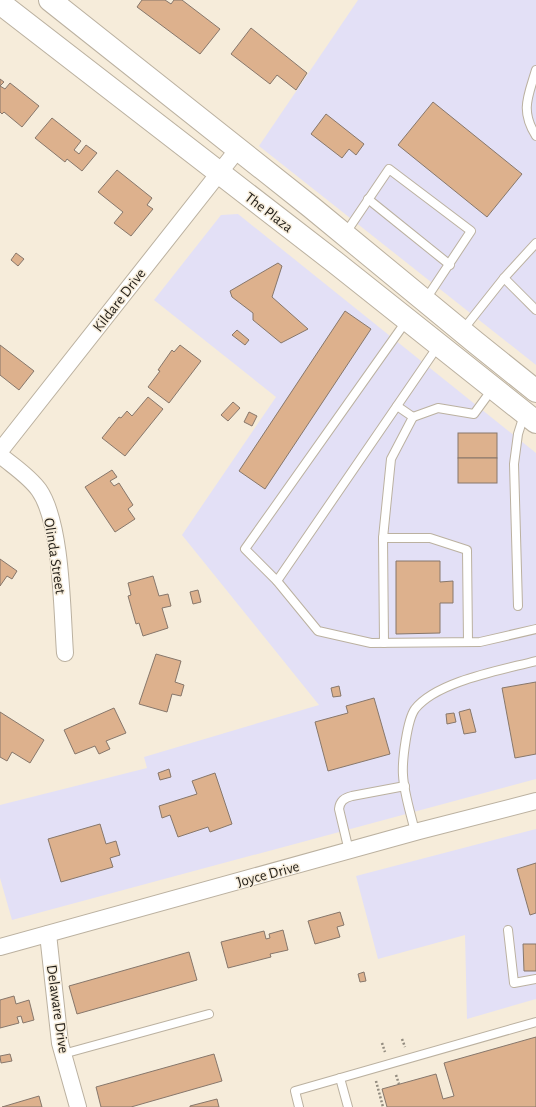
<svg xmlns="http://www.w3.org/2000/svg" width="536" height="1107" font-family="'Alegreya Sans',sans-serif">
<style>
.commercial{fill:#e3e0f6}
.building{fill:#ddb18d;stroke:#87776b}
.lines{fill:none;stroke-linecap:round;stroke-linejoin:round}
.service-casing{stroke:#bbb1a0;stroke-width:10}
.minor-casing{stroke:#bbb1a0;stroke-width:18}
.secondary-casing{stroke:#bbb1a0;stroke-width:24}
.path{stroke:#928b7f;stroke-width:2.5;stroke-dasharray:2 2;stroke-linecap:butt}
.service{stroke:#fff;stroke-width:8}
.minor{stroke:#fff;stroke-width:16}
.secondary{stroke:#fff;stroke-width:22}
.labels{text-anchor:middle;stroke-width:3;stroke-linejoin:round;paint-order:stroke}
.street-label{font-size:15px;fill:#211d17;stroke:#f6ecda}
</style>
<rect width="100%" height="100%" fill="#f6ecda"/>
<g class="commercial">
<path d="M358,0H536V365L259,146Z"/>
<path d="M238,214L536,453V779L12,920L0,878V805L147,768L144,757L319,705L182,535L276,397L154,300L221,215Z"/>
<path d="M536,829V999L467,1019L465,935L378,959L356,876Z"/>
</g>
<g class="building">
<path d="M142,0H165L171,4L174,0H182L220,29L200,54L137,7Z"/>
<path d="M251,28L307,73L296,90L277,75L270,84L231,54Z"/>
<path d="M0,79L4,82L0,86L5,89L10,83L39,106L22,127L4,112L2,114L0,112Z"/>
<path d="M433,102L522,174L487,217L398,145Z"/>
<path d="M326,114L364,144L356,155L349,149L342,158L311,134Z"/>
<path d="M52,118L81,141L74,150L79,154L86,145L97,153L82,171L67,159L65,162L35,138Z"/>
<path d="M117,170L152,198L147,205L153,209L131,236L114,223L123,212L98,192Z"/>
<path d="M16,253L24,259L18,266L11,260Z"/>
<path d="M278,263L282,266L272,297L308,329L281,343L253,320V313L232,297L230,291Z"/>
<path d="M345,311L371,329L265,489L239,471Z"/>
<path d="M237,330L249,340L245,345L232,335Z"/>
<path d="M0,345L34,371L19,390L0,375Z"/>
<path d="M180,345L201,361L169,403L148,387L160,371L158,370L172,350L174,352Z"/>
<path d="M148,397L163,409L125,456L102,438L119,417L121,418L127,411L132,416Z"/>
<path d="M233,402L240,408L228,421L221,415Z"/>
<path d="M249,412L257,416L252,426L244,422Z"/>
<rect x="458" y="433" width="39" height="25"/>
<rect x="458" y="458" width="39" height="25"/>
<path d="M112,470L117,477L110,481L114,486L119,483L133,505L128,509L135,519L115,532L85,487Z"/>
<path d="M0,559L17,571L12,579L7,576L0,586Z"/>
<path d="M396,561H440V582L453,581V603H440V633L396,634Z"/>
<path d="M153,576L159,596L168,594L171,606L162,608L168,628L143,636L139,623L136,624L128,596L131,595L128,583Z"/>
<path d="M198,590L201,602L193,604L190,592Z"/>
<path d="M156,654L181,661L175,682L184,685L181,696L172,694L167,712L139,704Z"/>
<path d="M536,682V754L515,758L502,688Z"/>
<path d="M339,686L341,696L333,697L331,688Z"/>
<path d="M374,698L390,754L328,771L315,722L348,713L346,706Z"/>
<path d="M114,708L126,733L106,741L110,749L99,754L95,746L75,754L64,730Z"/>
<path d="M470,709L476,732L464,734L459,712Z"/>
<path d="M0,712L44,740L30,763L12,752L7,761L0,757Z"/>
<path d="M454,713L456,722L447,724L446,714Z"/>
<path d="M169,769L171,777L160,780L158,773Z"/>
<path d="M215,773L232,824L210,832L208,827L178,837L170,815L162,818L159,806L197,794L192,781Z"/>
<path d="M100,824L106,844L116,841L120,855L110,858L113,867L61,882L48,839Z"/>
<path d="M536,863V913L530,915L517,869Z"/>
<path d="M340,912L344,925L337,927L340,937L315,944L308,921Z"/>
<path d="M283,930L288,950L270,954L271,957L228,968L221,942L264,931L266,939L270,938L269,934Z"/>
<path d="M523,944H536V971H524Z"/>
<path d="M189,952L197,980L77,1014L69,986Z"/>
<path d="M364,972L366,981L360,982L358,974Z"/>
<path d="M14,996L16,1004L29,1000L34,1020L23,1023L21,1016L17,1017L19,1023L0,1028V1000Z"/>
<path d="M536,1037V1107H387L382,1089L436,1074L443,1099L454,1096L444,1063Z"/>
<path d="M10,1054L12,1061L1,1063L0,1056Z"/>
<path d="M214,1054L222,1081L131,1107H101L96,1087Z"/>
<path d="M39,1096L42,1107H2Z"/>
<path d="M217,1099L219,1107H190V1106Z"/>
</g>
<g class="lines">
<defs>
<g id="service">
<path d="M536,70C528,97 520,110 536,136"/>
<path d="M368,199L450,265"/>
<path d="M345,234L389,169L471,231L426,299"/>
<path d="M504,278L536,310"/>
<path d="M407,320L245,549L277,581L438,346"/>
<path d="M462,331L504,278L536,243"/>
<path d="M413,417L438,408L474,414L493,388"/>
<path d="M383,538L391,459L413,417L397,406"/>
<path d="M277,581L318,631L371,643L480,642L536,629"/>
<path d="M518,606L514,464L518,434L524,415"/>
<path d="M384,643L383,538H430L467,550L468,642"/>
<path d="M415,832C411,814 404,794 403,775C402,761 407,720 415,709C437,681 502,670 536,661"/>
<path d="M349,851L339,809C340,801 344,798 352,796L405,786"/>
<path d="M508,930L514,983L536,979"/>
<path d="M63,1054L209,1014"/>
<path d="M340,1078L348,1107"/>
<path d="M299,1107L295,1091L536,1022"/>
</g>
<g id="minor">
<path d="M0,451L238,149"/>
<path d="M0,455C13,466 29,476 39,490C62,523 62,612 65,653"/>
<path d="M48,934L60,1043L78,1107"/>
<path d="M0,947L419,831L536,801"/>
</g>
<g id="secondary">
<path d="M50,0L311,207L475,342L536,391"/>
<path d="M0,3L336,263L536,422"/>
</g>
</defs>
<use href="#service" class="service-casing"/>
<use href="#minor" class="minor-casing"/>
<use href="#secondary" class="secondary-casing"/>
<g class="path">
<path d="M402,1039L405,1047"/>
<path d="M382,1043L385,1052"/>
<path d="M396,1075L399,1084"/>
<path d="M376,1081L383,1107"/>
</g>
<use href="#service" class="service"/>
<use href="#minor" class="minor"/>
<use href="#secondary" class="secondary"/>
</g>
<g class="labels">
<g class="street-label">
<text transform="translate(269 212) rotate(37)" y="5">The Plaza</text>
<text transform="translate(119 300) rotate(-52)" y="5">Kildare Drive</text>
<text transform="translate(55 556) rotate(81)" y="5">Olinda Street</text>
<text transform="translate(268 874) rotate(-15)" y="5">Joyce Drive</text>
<text transform="translate(58 1009) rotate(82)" y="5">Delaware Drive</text>
</g>
</g>
</svg>
